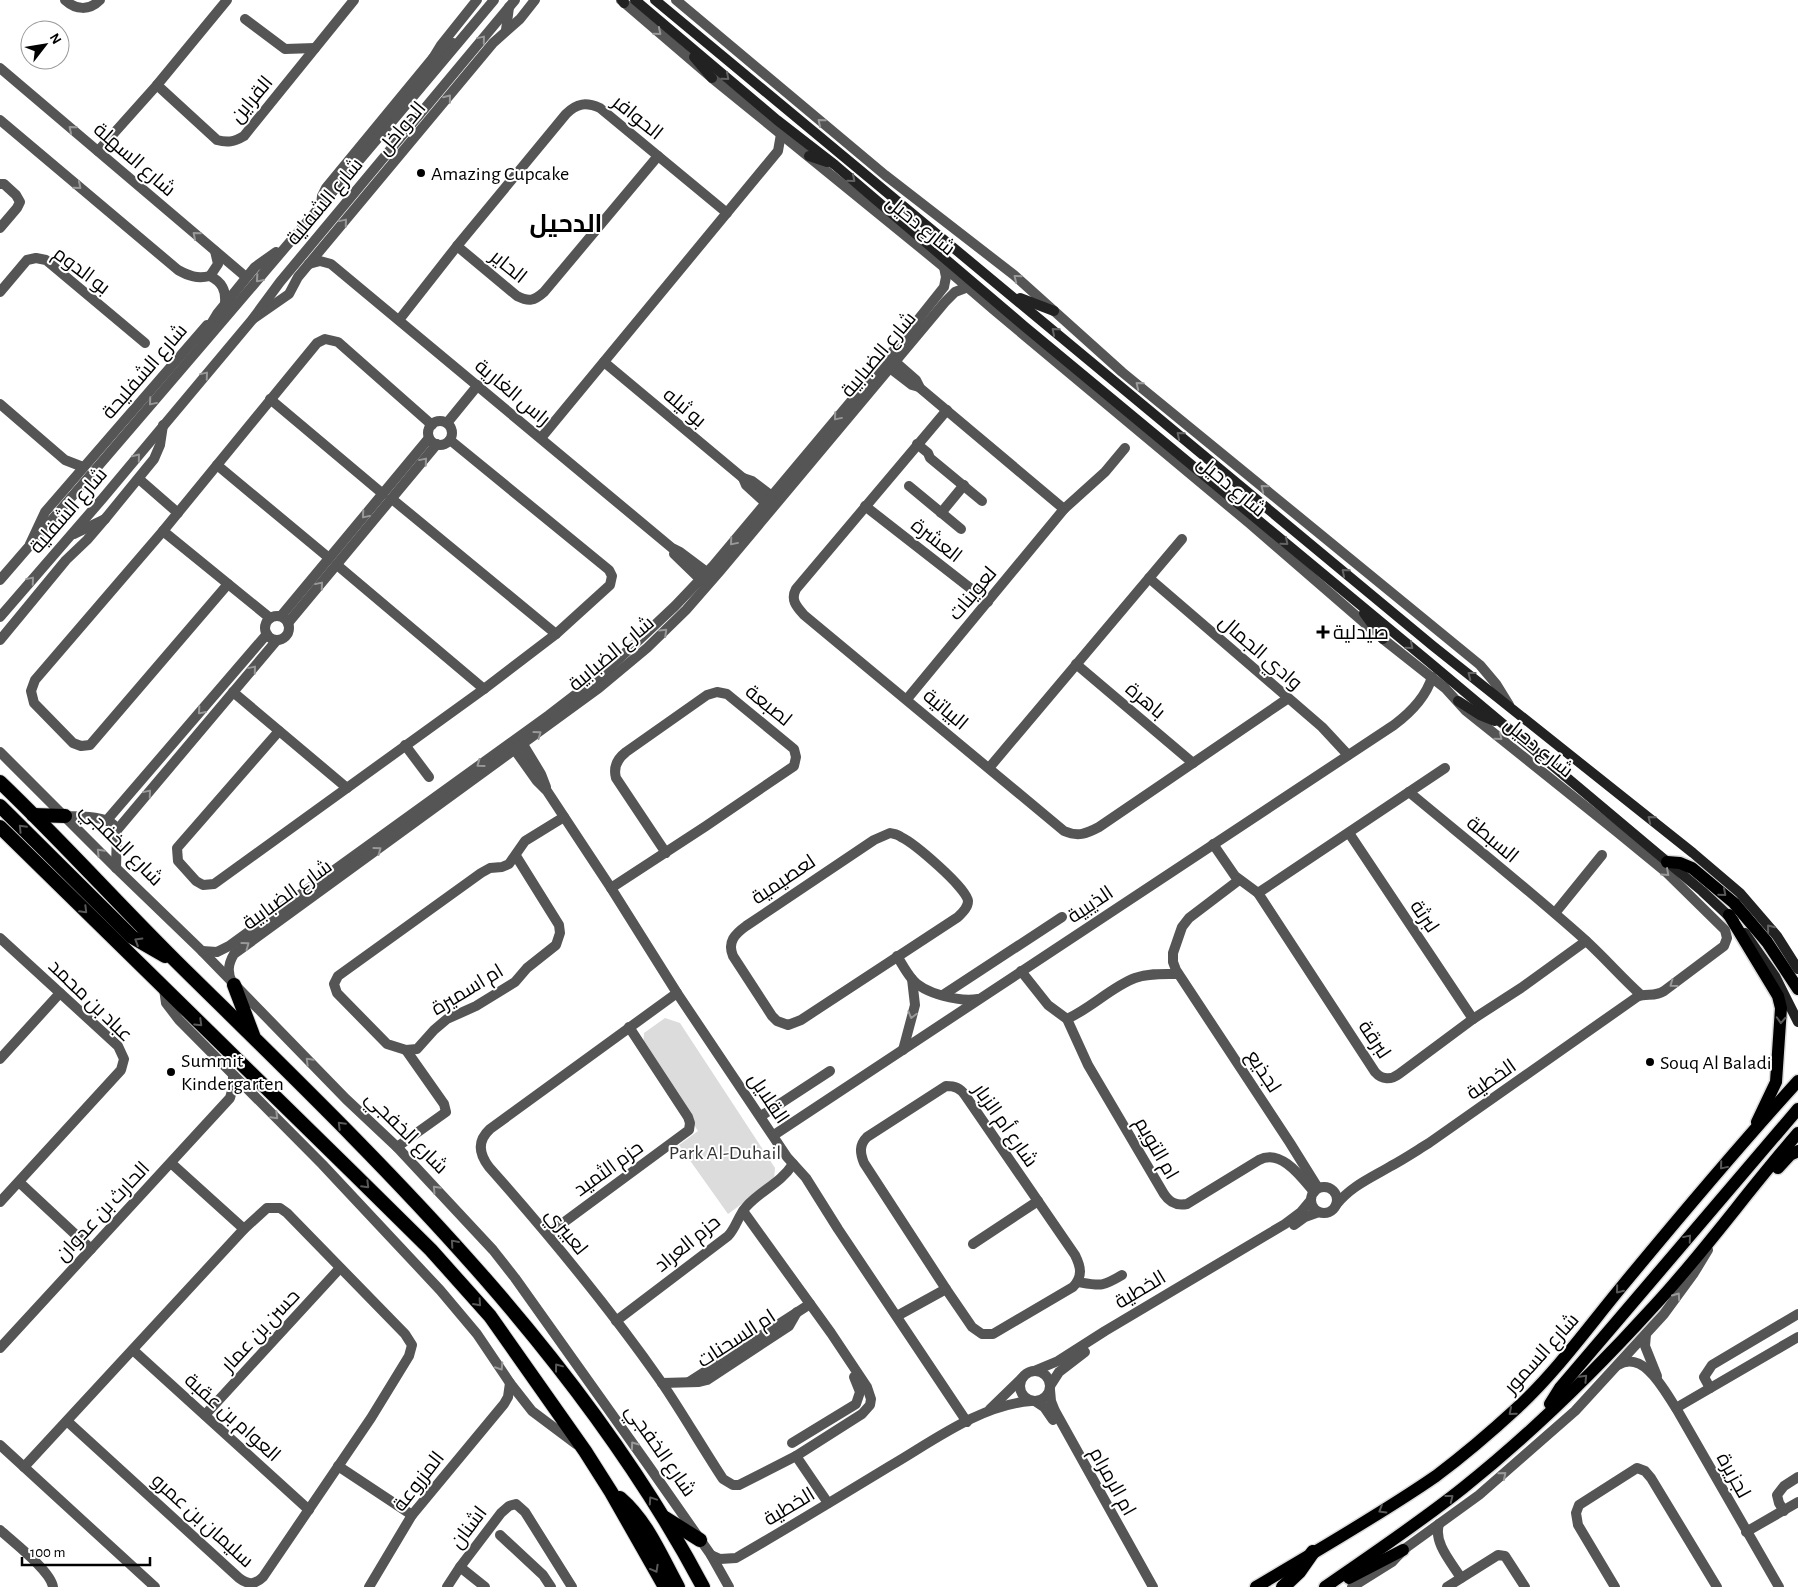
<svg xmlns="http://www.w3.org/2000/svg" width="1798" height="1587" font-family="'Alegreya Sans',Cairo,sans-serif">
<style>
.green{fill:#dcdcdc}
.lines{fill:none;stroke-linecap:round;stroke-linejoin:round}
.primary-casing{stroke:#dbdbdb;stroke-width:15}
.trunk-casing{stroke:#dbdbdb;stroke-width:16}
.minor{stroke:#555;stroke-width:10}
.tertiary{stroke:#555;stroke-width:10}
.secondary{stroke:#222;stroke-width:10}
.primary{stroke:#000;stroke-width:12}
.trunk{stroke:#000;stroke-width:14}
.oneway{stroke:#999}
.oneway2{stroke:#646464}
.oneway3{stroke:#595959}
.poi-dot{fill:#000;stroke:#fff;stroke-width:2}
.labels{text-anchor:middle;stroke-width:4;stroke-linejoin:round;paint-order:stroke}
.street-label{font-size:20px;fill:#000;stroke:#fff}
.poi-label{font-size:20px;fill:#000;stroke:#fff;text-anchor:start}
.park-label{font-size:20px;fill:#333;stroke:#fff}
.district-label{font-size:25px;font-weight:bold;fill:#000;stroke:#fff}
</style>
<rect width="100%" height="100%" fill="#fff"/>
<path class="green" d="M665,1018L680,1023L775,1168L774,1180L728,1214L679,1145L698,1131L643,1048L644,1033Z"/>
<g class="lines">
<defs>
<g id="primary">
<path d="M1667,862L1680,863L1692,868L1734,903L1767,942L1798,989"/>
<path d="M1729,915L1778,996L1781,1008L1776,1082L1757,1122"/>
<path d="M1778,1168L1790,1155L1798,1151"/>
<path d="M1550,1404L1560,1388L1798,1109"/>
<path d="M1349,1578L1403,1550"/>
<path d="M1256,1587C1316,1551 1378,1516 1436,1476C1464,1455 1491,1432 1517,1408C1557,1371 1589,1326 1623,1285C1680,1216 1738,1147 1798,1081"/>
<path d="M1325,1587C1371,1555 1419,1523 1463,1488C1532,1433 1596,1370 1655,1305C1706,1250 1749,1189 1798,1133"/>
</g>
<g id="trunk">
<path d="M0,782C66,845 127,914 193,978C381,1163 578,1351 703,1587"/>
<path d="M0,806L132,937L165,956"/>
<path d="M33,815L65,816"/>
<path d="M0,827L354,1174L431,1250L490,1316L585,1451L611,1492L665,1587"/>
<path d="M234,985L253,1035"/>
<path d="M620,1498C647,1521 661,1556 678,1587"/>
<path d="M665,1518L700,1540"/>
<path d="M1283,1587L1299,1572L1313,1552"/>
</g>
</defs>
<use href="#primary" class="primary-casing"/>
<use href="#trunk" class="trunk-casing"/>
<g class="minor">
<path d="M65,0C76,10 89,11 100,0"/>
<path d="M621,0L712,78L944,267L994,310L1249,523L1383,639L1445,688L1465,710L1616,831L1667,873L1725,930L1727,938L1724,946L1664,991C1655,997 1646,993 1637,997L1429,1143C1416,1151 1404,1159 1391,1166C1371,1178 1351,1186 1336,1205"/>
<path d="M676,0L885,175L1014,275L1122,372L1480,665L1496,684L1509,705"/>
<path d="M245,19L285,49L315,48"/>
<path d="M157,85L217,140C227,143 234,142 244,136L354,0"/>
<path d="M98,151L157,85L227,0"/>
<path d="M0,184H4L16,195L20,202L17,208L0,228"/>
<path d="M321,205L322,196L326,188L433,58L441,45L477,0"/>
<path d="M457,246L517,296C529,302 534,301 544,292L658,156"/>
<path d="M309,264L320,261L331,264L672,548L680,552L712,576"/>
<path d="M0,292L27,260L36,258L46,260L145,343"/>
<path d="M253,319L289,294L298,277L493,43L520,19L535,0"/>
<path d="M399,320L457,246L566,114C577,103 586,102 600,108L727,213"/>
<path d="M892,359L916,380L920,388L1064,509"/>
<path d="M604,362L743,478L752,481L777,500"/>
<path d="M886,365L912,385L919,387"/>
<path d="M270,399L383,494"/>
<path d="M0,404L65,460L83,467"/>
<path d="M947,410L796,589C790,600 797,607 804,615L1064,831C1078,837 1086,834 1099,827L1287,699"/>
<circle cx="440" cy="433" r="12"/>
<path d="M447,423L478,385"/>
<path d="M541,438L778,151L781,134"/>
<path d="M917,444L928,453L930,458L982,501"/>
<path d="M217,465L329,558"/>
<path d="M743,478L746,485L771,508"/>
<path d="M139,479L178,513"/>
<path d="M909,486L961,529"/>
<path d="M392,499L556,634"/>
<path d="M865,506L988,602"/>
<path d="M941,513L964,485"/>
<path d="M163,531L270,618"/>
<path d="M30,544L45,512L207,325"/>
<path d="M674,554L705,584"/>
<path d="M337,565L484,689"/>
<path d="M1149,578L1322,727L1348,755"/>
<path d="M228,584L90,745L81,746L73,743L34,703L31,691L35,680L163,531L317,343L325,339L338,342L432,425"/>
<circle cx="277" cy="628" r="12"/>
<path d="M281,616L429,438"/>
<path d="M288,623L437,444"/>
<path d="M0,640L66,560L87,540L105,519L154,459L160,445L163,425"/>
<path d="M1076,664L1193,763"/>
<path d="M233,692L347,788"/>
<path d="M907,699L1064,509L1105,472L1125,448"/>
<path d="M279,731L177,848L178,861L196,881L203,885L214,884L484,689L556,634L610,585L612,576L609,570L450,440"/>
<path d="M521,741L541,774L546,787"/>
<path d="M405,745L429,777"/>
<path d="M512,746L537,781L547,791L611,888L677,993L787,1157L806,1178L838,1229L967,1422"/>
<path d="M0,752L116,868L202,951L346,1099L397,1147L493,1250L515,1278L648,1465L711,1555L729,1587"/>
<path d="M989,768L1182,539"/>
<path d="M1409,792C1468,841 1528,889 1584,939C1604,957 1622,978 1641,995"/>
<path d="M65,816C80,817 112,815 117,830L116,868"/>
<path d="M107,820L267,634"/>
<path d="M117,830L277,640"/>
<path d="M890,833C894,834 898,834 901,837C914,843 967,888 968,901C968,908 962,913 958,917L801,1020L788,1025L777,1021L772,1016L733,956C727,942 735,934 746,926L874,840Z"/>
<path d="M1349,833L1473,1019"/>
<path d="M1213,844L1235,876L1258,893L1375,1072C1382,1080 1391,1080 1399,1074L1473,1019L1521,988L1586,941"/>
<path d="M516,856L559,925L560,933L556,945L527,968L515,982L476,1006L447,1019L434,1030L417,1049L406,1050L387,1044L337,993L334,984L338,976L481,873L490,868L502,867L509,864L525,841L564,817"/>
<path d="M1239,880L1189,918L1182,927L1173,953V962L1176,970L1290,1143L1318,1188"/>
<path d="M611,888L706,826L794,766L796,757L794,749L727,694L717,692L707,695L626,752C617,759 613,767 616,778L666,853"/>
<path d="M1258,893L1445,768"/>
<path d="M1555,913L1602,855"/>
<path d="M0,938L118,1046L124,1059L121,1070L0,1202"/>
<path d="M202,951L217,952L229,946L549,715L601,675L624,654L675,606L713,566L889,356L944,287L946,277L944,267"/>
<path d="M897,956C902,964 906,972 912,979C924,994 960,1002 978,999"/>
<path d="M1021,971L1048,1005L1067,1019L1088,1065L1164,1194C1170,1203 1177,1206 1187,1204L1259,1160C1281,1148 1302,1178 1314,1192"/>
<path d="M232,982C227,972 228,964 234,954L599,688L647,648L686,610L720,571L945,302L955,292L968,287"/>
<path d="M164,989L166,1003L179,1020L322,1164L440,1290L477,1334L510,1383L532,1411L576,1444"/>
<path d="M677,993L490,1129C477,1141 479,1154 489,1167C550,1236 609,1307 662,1383C683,1414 702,1447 723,1479L733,1485H739L796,1456L862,1414L870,1405L871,1399L867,1387L831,1333L743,1211"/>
<path d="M943,995L1062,917"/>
<path d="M1067,1019C1091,1008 1113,986 1135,978C1149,973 1164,974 1178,974"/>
<path d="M903,1050L915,1005L912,979"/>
<path d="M0,1059L60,993"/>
<path d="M946,1086C955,1086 960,1088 965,1095L1075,1255C1081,1267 1083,1276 1073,1287L993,1334H982L972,1327L946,1289L864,1163C860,1153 859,1145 867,1137Z"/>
<path d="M761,1116L830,1071"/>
<path d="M774,1135L1394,725C1410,713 1426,697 1432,677"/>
<path d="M397,1147L446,1112L444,1104L406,1050"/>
<path d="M171,1163L244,1229"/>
<path d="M19,1182L91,1249"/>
<circle cx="1324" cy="1200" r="13"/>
<path d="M1294,1225L1305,1217L1319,1212"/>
<path d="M548,1234L689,1130L690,1123L688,1117L629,1027"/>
<path d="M973,1244L1038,1201"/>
<path d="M1078,1282C1101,1286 1102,1287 1122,1275"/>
<path d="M897,1316L946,1289"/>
<path d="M616,1321L728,1236C736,1228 738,1216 746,1207C761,1190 780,1184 793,1164"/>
<path d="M1646,1334L1645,1346L1657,1376"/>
<path d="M0,1348L230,1098L233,1087V1076"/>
<path d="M133,1350L309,1510"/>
<path d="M1618,1365C1644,1349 1665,1392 1676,1408L1779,1587"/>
<circle cx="1035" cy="1386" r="15"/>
<path d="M1034,1371L1058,1361L1105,1331L1285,1224L1301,1212L1311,1200"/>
<path d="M689,1382L810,1304"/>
<path d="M662,1383L699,1382L707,1380L789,1326L797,1312"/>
<path d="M1050,1386L1059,1372L1085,1352"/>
<path d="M1710,1388L1704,1377L1712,1365L1798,1314"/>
<path d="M1050,1390L1051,1401L1055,1411L1153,1587"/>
<path d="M1035,1401L1044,1407L1053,1420"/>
<path d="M1676,1408L1798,1337"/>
<path d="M990,1409L1023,1377"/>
<path d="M205,1415L340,1268"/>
<path d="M792,1443L856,1404L860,1392L854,1377"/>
<path d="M0,1445L155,1587"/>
<path d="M796,1456L828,1503"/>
<path d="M338,1466L412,1515"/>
<path d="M24,1467L244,1229L267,1208H280L287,1213L405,1334L412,1345L409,1356L371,1418L263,1577C255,1585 248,1585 239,1578L67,1421"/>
<path d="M1784,1511L1779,1503L1777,1495L1784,1486L1798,1477"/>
<path d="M1439,1524C1433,1543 1452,1563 1461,1578"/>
<path d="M0,1530C13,1542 51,1571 53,1587"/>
<path d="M1746,1532L1798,1502"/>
<path d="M500,1535L543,1575L551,1587"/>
<path d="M711,1555L720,1559L736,1558C788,1528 839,1497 890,1466C933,1441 980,1405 1031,1401"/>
<path d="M460,1567L485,1587"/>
<path d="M369,1587L412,1515L504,1404L508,1397L510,1383"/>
<path d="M447,1587L460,1567L501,1513L509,1506L516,1504L525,1512L572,1587"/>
<path d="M1352,1587L1392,1562L1403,1550L1479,1495L1575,1411L1664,1314L1694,1273L1708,1250"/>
<path d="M1447,1587L1498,1555L1505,1556L1525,1587"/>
<path d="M1615,1587L1578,1525L1576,1513L1579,1505L1637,1468L1645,1471L1651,1478L1717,1587"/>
</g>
<g class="tertiary">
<path d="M506,30L509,7"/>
<path d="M433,58L453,43"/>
<path d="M0,68L246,277"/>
<path d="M0,120L178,270C189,276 197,279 210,276C222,282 226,290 225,303"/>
<path d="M210,276L218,264L215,251"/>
<path d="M203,337L217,314L255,267L276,252"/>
<path d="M74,534L105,519"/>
<path d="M0,580C166,388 331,195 494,0"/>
<path d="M0,617L103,498L252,320L280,282L515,0"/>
</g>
<g class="secondary">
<path d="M622,0L624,3"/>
<path d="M635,0L777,120L835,165L1024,326L1428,661L1702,891L1734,921"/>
<path d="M655,0L1433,646L1693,853L1740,893L1777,936L1798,969"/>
<path d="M694,57L712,78"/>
<path d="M809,156L827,162"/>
<path d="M1020,298L1054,311"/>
<path d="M1364,613L1383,639"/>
<path d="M1458,701L1480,715L1495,721"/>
<path d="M1745,933L1775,976L1798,1022"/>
</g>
<use href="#primary" class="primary"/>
<use href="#trunk" class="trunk"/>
</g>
<defs><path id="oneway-chevron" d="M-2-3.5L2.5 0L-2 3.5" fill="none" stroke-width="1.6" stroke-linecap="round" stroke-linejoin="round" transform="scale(1.25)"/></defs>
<g class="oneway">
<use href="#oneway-chevron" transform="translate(658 32) rotate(40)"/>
<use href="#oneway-chevron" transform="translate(482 39) rotate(-50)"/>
<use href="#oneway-chevron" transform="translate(448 98) rotate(-51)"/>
<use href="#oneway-chevron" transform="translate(821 122) rotate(-140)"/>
<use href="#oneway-chevron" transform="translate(72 129) rotate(-140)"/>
<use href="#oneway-chevron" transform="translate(78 186) rotate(40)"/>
<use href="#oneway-chevron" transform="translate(344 222) rotate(-50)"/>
<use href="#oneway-chevron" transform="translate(196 235) rotate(-139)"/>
<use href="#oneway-chevron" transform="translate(1017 278) rotate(-141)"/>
<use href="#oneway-chevron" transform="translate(259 279) rotate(131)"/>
<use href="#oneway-chevron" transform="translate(205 375) rotate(-50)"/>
<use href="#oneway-chevron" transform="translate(1139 385) rotate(-141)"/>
<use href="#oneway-chevron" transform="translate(152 402) rotate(130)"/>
<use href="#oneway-chevron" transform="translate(837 417) rotate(130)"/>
<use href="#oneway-chevron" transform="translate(137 457) rotate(-51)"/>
<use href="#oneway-chevron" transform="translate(424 461) rotate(-50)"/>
<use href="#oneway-chevron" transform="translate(1264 488) rotate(-141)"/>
<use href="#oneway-chevron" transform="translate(365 515) rotate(130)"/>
<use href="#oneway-chevron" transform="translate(733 542) rotate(130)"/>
<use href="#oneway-chevron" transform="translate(31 580) rotate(-50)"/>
<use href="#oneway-chevron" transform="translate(320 585) rotate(-50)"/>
<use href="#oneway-chevron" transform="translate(664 632) rotate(-44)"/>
<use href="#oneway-chevron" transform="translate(253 669) rotate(-50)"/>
<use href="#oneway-chevron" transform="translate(201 711) rotate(131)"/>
<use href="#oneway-chevron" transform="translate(538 734) rotate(-36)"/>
<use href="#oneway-chevron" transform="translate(1499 737) rotate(39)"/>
<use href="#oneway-chevron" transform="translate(480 764) rotate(144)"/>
<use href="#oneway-chevron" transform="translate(148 793) rotate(-50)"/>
<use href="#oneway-chevron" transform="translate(378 850) rotate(-36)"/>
<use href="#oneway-chevron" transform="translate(100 852) rotate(-134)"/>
<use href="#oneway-chevron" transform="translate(1666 873) rotate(42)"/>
<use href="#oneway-chevron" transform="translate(246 945) rotate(-36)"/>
<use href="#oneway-chevron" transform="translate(1673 984) rotate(144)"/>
<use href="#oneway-chevron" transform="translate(912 1015) rotate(105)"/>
<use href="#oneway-chevron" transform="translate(309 1061) rotate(-135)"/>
<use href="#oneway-chevron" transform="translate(275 1116) rotate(45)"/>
<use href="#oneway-chevron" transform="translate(436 1189) rotate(-133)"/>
<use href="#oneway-chevron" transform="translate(1677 1296) rotate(-55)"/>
<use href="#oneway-chevron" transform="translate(500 1367) rotate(57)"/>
<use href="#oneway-chevron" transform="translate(634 1445) rotate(-126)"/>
<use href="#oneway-chevron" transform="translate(1503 1475) rotate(-40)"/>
</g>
<g class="oneway2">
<use href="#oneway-chevron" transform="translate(726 77) rotate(40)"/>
<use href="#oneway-chevron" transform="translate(852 179) rotate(40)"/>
<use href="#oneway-chevron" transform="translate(1055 331) rotate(-140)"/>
<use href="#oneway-chevron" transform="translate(1180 435) rotate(-140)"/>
<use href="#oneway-chevron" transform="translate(1285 542) rotate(40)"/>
<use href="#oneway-chevron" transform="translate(1345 572) rotate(-140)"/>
<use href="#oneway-chevron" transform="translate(1410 646) rotate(40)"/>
<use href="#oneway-chevron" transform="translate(1471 675) rotate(-142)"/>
<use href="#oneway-chevron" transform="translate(1651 819) rotate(-141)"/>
<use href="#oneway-chevron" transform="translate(1770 928) rotate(-129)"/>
</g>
<g class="oneway3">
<use href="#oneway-chevron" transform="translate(22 828) rotate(-134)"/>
<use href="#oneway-chevron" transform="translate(1723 893) rotate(41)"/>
<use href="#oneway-chevron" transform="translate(84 910) rotate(45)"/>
<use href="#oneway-chevron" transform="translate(138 941) rotate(-149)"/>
<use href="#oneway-chevron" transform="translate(1781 1020) rotate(93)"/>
<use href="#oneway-chevron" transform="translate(199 1023) rotate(44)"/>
<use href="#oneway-chevron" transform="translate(341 1125) rotate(-135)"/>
<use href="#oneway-chevron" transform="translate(1723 1166) rotate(130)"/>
<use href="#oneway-chevron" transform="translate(366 1185) rotate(45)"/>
<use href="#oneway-chevron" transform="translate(1688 1238) rotate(-50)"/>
<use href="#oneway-chevron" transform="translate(454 1243) rotate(-131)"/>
<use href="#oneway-chevron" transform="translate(1619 1290) rotate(129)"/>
<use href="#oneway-chevron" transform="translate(478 1303) rotate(48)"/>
<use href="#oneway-chevron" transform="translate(558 1367) rotate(-127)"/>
<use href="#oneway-chevron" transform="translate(1584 1378) rotate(-46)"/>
<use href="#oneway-chevron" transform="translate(1512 1412) rotate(139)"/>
<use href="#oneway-chevron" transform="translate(1450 1498) rotate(-38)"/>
<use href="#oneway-chevron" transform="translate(652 1500) rotate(-124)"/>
<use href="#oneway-chevron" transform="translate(1382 1510) rotate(149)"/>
<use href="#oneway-chevron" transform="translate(655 1569) rotate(61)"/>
</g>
<g class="poi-dot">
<circle cx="421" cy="173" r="5"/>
<path d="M1320.5 624.5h5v5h5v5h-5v5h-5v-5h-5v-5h5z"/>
<circle cx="1650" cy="1062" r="5"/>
<circle cx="171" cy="1072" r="5"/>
</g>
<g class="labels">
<g class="street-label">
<text transform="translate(251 99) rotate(-50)" y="7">القراين</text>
<text transform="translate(638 117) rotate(39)" y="7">الحوافر</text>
<text transform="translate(401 128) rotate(-50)" y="7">الدواخل</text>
<text transform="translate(135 159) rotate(41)" y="7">شارع السهلة</text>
<text transform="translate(324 201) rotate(-50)" y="7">شارع الشفلية</text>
<text transform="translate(921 225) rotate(39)" y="7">شارع دحيل</text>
<text transform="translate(509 266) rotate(39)" y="7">الحاير</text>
<text transform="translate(82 270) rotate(37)" y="7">بو الدوم</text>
<text transform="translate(878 354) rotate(-50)" y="7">شارع الضبابية</text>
<text transform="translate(144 371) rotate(-49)" y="7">شارع الشفليحة</text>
<text transform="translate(513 392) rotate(40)" y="7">راس الغارية</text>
<text transform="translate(685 407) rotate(40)" y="7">بو ثيله</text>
<text transform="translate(1232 486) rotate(40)" y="7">شارع دحيل</text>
<text transform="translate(68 510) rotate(-49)" y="7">شارع الشفلية</text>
<text transform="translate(937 540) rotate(38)" y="7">العشرة</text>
<text transform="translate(972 593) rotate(-50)" y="7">لعوينات</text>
<text transform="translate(1261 652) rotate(41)" y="7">وادي الجمال</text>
<text transform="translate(611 653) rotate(-40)" y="7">شارع الضبابية</text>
<text transform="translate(1146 700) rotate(40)" y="7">باهرة</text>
<text transform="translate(769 705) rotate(39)" y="7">لصبعة</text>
<text transform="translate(946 709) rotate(40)" y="7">البياتية</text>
<text transform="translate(1539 747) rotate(39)" y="7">شارع دحيل</text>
<text transform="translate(1493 839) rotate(40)" y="7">السبطة</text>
<text transform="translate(122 844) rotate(45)" y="7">شارع الخفجي</text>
<text transform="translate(783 879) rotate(-34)" y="7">لعصيمية</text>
<text transform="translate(287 894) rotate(-36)" y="7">شارع الضبابية</text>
<text transform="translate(1090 904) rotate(-34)" y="7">الذيبية</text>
<text transform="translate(1425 916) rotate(56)" y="7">لبرثة</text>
<text transform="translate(467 989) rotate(-31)" y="7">ام اسميرة</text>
<text transform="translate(91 1000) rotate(44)" y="7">عباد بن محمد</text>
<text transform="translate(1375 1039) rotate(56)" y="7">لبرقة</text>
<text transform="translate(1264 1071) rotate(57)" y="7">لجذيع</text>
<text transform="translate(1491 1079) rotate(-35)" y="7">الخطية</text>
<text transform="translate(769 1098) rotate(56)" y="7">القلايل</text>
<text transform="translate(1006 1125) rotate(55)" y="7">شارع أم الزبار</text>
<text transform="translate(407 1132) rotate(45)" y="7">شارع الخفجي</text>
<text transform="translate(1157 1148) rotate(60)" y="7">ام التويم</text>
<text transform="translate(608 1168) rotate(-36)" y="7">حزم الثميد</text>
<text transform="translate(102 1211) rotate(-47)" y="7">الحارث بن عدوان</text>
<text transform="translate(567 1231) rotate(51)" y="7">لعبيري</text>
<text transform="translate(687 1243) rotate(-39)" y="7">حزم العراد</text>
<text transform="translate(1140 1289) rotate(-31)" y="7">الخطية</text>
<text transform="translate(260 1330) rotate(-47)" y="7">حسن بن عمار</text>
<text transform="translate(736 1338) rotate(-33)" y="7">ام السحنات</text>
<text transform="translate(1541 1353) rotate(-48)" y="7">شارع السمور</text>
<text transform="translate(233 1417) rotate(42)" y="7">العوام بن عقبة</text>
<text transform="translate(661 1450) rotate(55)" y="7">شارع الخفجي</text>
<text transform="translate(1734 1475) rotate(61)" y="7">لجزيرة</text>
<text transform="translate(418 1481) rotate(-52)" y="7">المزروعة</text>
<text transform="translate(1113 1481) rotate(61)" y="7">ام الرمرام</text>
<text transform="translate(789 1506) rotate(-31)" y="7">الخطية</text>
<text transform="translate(203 1520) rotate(42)" y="7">سليمان بن عمرو</text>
<text transform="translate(468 1527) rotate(-53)" y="7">اشنان</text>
</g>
<g class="poi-label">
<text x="431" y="180">Amazing Cupcake</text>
<text x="1333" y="639">صيدلية</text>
<text x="181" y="1067">Summit<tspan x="181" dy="23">Kindergarten</tspan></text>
<text x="1660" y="1069">Souq Al Baladi</text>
</g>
<g class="park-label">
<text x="725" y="1159">Park Al-Duhail</text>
</g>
<g class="district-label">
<text x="566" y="232">الدحيل</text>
</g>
</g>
<g transform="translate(45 45) rotate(59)"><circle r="24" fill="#ffffff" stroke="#999999"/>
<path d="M0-4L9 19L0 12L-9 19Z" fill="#000000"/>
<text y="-8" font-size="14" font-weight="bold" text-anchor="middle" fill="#000000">N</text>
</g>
<path d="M22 1557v8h128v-8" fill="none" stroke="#000000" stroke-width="2.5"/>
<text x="30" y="1557" font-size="15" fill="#000000" stroke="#ffffff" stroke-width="4" paint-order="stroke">100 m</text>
</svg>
